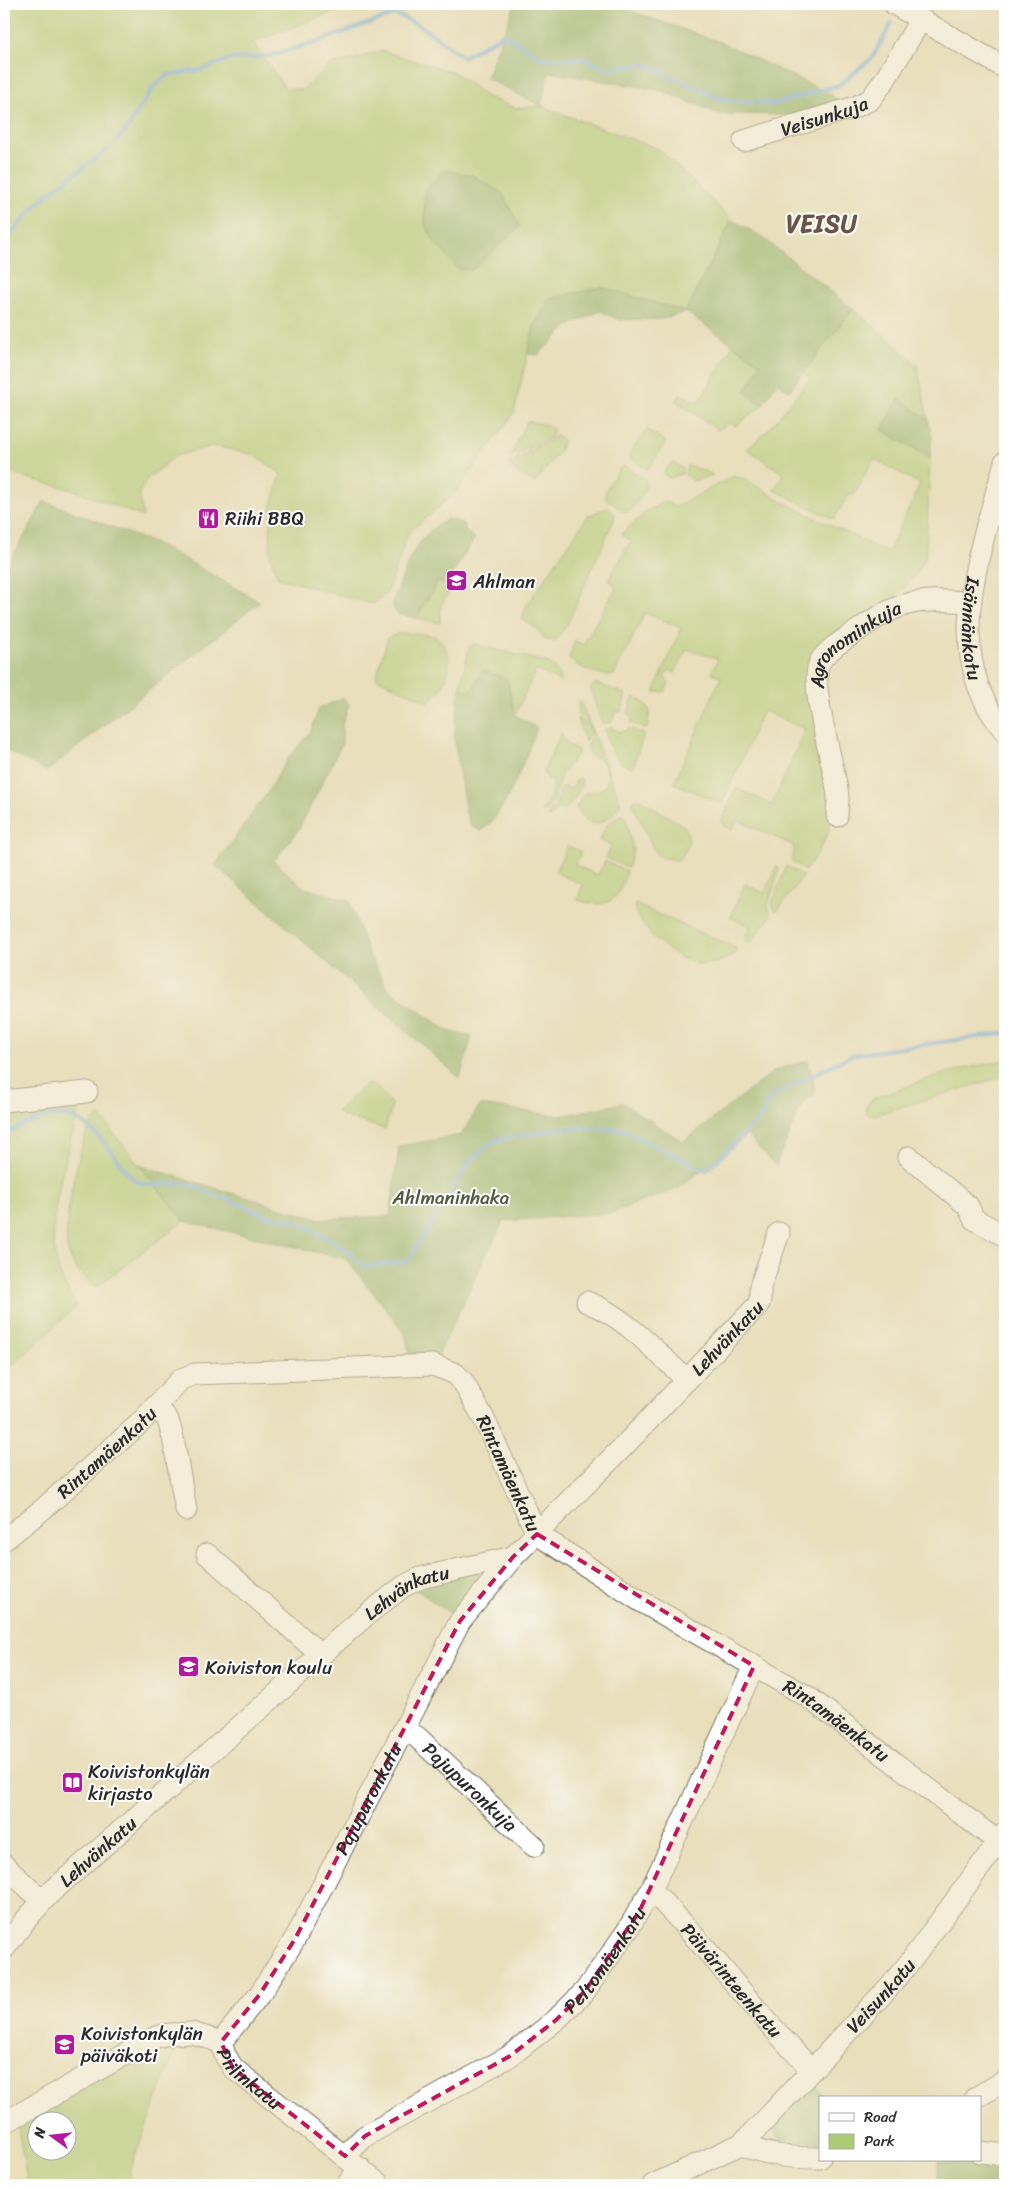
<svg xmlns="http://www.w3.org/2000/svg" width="1009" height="2189" font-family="Sriracha,sans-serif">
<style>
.green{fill:#abcc75;stroke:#6b7c50;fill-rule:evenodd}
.forest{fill:#88b066;stroke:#5a6e48}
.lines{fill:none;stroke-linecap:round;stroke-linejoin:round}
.stream{stroke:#72a9e0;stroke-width:4.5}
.minor-casing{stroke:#6e6a5d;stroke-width:23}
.minor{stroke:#fff;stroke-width:21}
.marked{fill:none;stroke:#c2185b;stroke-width:4;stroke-dasharray:10 6;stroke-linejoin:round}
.labels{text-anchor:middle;stroke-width:4;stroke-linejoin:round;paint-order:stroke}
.street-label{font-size:19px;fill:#2b2b2b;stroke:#fff}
.poi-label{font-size:19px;fill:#2b2b2b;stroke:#fff;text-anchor:start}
.park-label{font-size:19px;fill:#515b41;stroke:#fff}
.district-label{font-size:24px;font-weight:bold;letter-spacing:1px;fill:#6c5447;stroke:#fff}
</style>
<rect width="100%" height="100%" fill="#fff"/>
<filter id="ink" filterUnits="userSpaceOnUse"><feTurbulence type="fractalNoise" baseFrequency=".02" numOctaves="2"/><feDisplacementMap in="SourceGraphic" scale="10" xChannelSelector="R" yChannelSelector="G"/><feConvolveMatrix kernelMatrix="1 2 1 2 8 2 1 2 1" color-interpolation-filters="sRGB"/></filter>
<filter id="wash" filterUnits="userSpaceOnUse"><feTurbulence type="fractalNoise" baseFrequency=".0096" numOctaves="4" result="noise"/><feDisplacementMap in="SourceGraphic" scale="20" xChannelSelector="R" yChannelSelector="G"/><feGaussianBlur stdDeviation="1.12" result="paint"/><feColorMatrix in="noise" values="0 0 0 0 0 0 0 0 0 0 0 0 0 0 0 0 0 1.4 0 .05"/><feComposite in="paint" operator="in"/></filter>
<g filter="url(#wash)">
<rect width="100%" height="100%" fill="#e9dfbb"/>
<g class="green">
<path d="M4,4H355L253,42L285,88L302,90L330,65L383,51L455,73L487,97L516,108L541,106L659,149L732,220L686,312L601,287L534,326L514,413L455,493L408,533L387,593L373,604L278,578L270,555L271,509L281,474L255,455L213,446L175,456L148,478L139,493L143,517L77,491L4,472Z"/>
<path d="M853,309L917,364L928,419L899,399L882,430L930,458L926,556C910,596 856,624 822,649L832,814C829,839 819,851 805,871L792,861L794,846L737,820L732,830L723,826L721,822L736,788L772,805L805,729L763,711L722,804L674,783L721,677L712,673L718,659L687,649L675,673L669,670L664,678L669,682L665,692H654L681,628L645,613L614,675C602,677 578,668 569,659L575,640L583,645L617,586L608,580L631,541L621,534L646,512L665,501L675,507L733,476L746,479L783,502L888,553L920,484L874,459L854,495L850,493L834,519L774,490L784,474L747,449L768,430L810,379L803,372Z"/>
<path d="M733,345L761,364L745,392L763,405L736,426L729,423L718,430L676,401L681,394L698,403Z"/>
<path d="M527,421L549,425L554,431L551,437L510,457Z"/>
<path d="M647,429L666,442L648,469L631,459L629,454Z"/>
<path d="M556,436L562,439L563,442L559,452L535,483L512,469L509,463Z"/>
<path d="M672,462L682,468V474L669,478L663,473Z"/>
<path d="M687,465C691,466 708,472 713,475L694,481L685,475Z"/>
<path d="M624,466L645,479C648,492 638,501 630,511H623L606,499L605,491L620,468Z"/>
<path d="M608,507L615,514L614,520L567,625L555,641L546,640L537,629L522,619L526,606L588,516Z"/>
<path d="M438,581L452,588L441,605L440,623L416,618Z"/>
<path d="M401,633C411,633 423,633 433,636C453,644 452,671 442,687C439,693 433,697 428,702L376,678L388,637Z"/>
<path d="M474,644L550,663L558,671L561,682L536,670L515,715L507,680L483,670L471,692L460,688L469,647Z"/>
<path d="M595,683L626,694L622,711L616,712L611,722L602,724L590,689Z"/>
<path d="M633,697L643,701L650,711L647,729L631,723L632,718L628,713Z"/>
<path d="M579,701L581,702L621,804C605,825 591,834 576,807L583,794C589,792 597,792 602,788C615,777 603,756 589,755L586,746C596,734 590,721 578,715Z"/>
<path d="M577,718L586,724L590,731L585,742Z"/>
<path d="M612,727C617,732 624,734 629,728L644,734L633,767C615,767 609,743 604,730Z"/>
<path d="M561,733L567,744L579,750L578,753L561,775L553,802L544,812H541L550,798L554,782L544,775L543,772Z"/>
<path d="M581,778C583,789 572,804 563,811L558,808L551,817H548V814L556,804L562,786L570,788L574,786L576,780Z"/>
<path d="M638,798L684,826C692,838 689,850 678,860L663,858L656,854L633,805V801Z"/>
<path d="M622,814L625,816L633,849L628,868L606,858L611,846L599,840L607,825Z"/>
<path d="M568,846L581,852L575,865L598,875L605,861L627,871C618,900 610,910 577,900L583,885L555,872Z"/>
<path d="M777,866L779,870L768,906L771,916L750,942H747L745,939L750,926L730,917L745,884L765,893Z"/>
<path d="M786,866L803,876L778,910L775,911L772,904Z"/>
<path d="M635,904L736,948L737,952C727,960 713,965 700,964C679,963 634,927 635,904Z"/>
<path d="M998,1061H1005V1076L871,1116L866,1112V1105L872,1099L938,1075Z"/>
<path d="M366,1084L375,1085L392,1105L385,1129L342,1116L337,1111Z"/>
<path d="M73,1103L79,1108C68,1156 44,1219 58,1268C62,1281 70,1294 76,1307L4,1373V1110Z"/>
<path d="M99,1115L184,1221L96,1287C83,1278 72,1266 68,1251C61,1230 79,1142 91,1124C93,1121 96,1118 99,1115Z"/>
<path d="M179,2041L129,2172L130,2185H28L17,2123L126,2058ZM38,2122H68V2152H38Z"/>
</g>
<g class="forest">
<path d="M515,4H610L723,43L832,95L839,102L790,115L719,114L659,90L549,72L541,106L486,78Z"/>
<path d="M444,170L472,175L502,193L520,226L472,270L459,269L436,244L425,225L424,191Z"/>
<path d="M732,220L761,236L853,309L789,391L777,382L763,405L745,392L761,364L686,312L662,319L619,320L600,311L568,326L538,355L527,354L534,326L549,299L601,287L686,312Z"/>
<path d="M899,399L928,419L932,437L930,458L882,430Z"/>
<path d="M44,501L162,546L260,602L47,771L4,749V572Z"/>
<path d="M446,520H454L464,524L466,532L475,538L446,584L438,581L416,618L397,614L393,608V601C405,570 414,536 446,520Z"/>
<path d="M483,670L507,680L515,715L537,728C526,756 506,815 481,831L471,826L466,814L454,738L460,688L471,692Z"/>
<path d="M344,698L349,704L342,725V744L299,829L274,861L304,888L349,900L369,955L389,990L448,1031L472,1037L460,1078L215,865L267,793L288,758L311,731L319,708Z"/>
<path d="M808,1060L816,1094L802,1103L776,1166L747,1135L679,1188L611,1213L503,1221L438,1355L410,1357L405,1333L346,1259L184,1221L139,1165L318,1219L390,1216L399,1146L461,1135L480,1105L560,1116L623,1103L683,1142L774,1071Z"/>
<path d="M478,1569L484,1580L454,1616L416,1590Z"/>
<path d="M815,2085L825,2098H820V2143L784,2140L775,2134L777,2126Z"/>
<path d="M938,2161L1005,2165V2185H938Z"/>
</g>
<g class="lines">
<g class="stream">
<path d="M116,141L125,132L154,86L168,75L201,70L230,59L269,56L320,41L395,14L419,25L463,57L504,34L542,58L585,59L607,69L646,64L719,99L773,104L839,85L872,58L892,23"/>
<path d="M4,242L36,205L54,189L107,150"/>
<path d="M4,1134C58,1109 74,1104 113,1153C119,1161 127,1175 135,1180C153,1190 170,1181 188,1184L269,1216L295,1221L348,1250L353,1258L364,1266L407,1262L470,1161L495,1140L563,1128L622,1129L697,1167L707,1170L762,1116L770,1097L852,1055L1005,1033"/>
<path d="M959,2160L982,2163"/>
</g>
</g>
</g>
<g filter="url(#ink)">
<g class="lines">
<defs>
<g id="minor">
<path d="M894,4L1005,68"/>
<path id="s1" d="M744,141L855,107L870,100L886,78L921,19"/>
<path id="s2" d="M1005,462C982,548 937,654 1005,731"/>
<path id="s3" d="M837,816C837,810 838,803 838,797C836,767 806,682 821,660C830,647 847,638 860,629C901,599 920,599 970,602"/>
<path d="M4,1101L87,1092"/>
<path d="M909,1157L968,1206L974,1219L1005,1236"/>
<path d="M587,1302C626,1317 656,1352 687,1380"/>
<path d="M157,1406L168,1420L173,1438L186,1510"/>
<path id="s4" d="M4,1540L43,1509L140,1423L181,1379L195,1374L433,1365L456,1374L463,1382L483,1417L537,1534L642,1602L808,1697L1005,1847"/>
<path d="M207,1554L321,1655"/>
<path id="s5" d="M404,1729L417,1737L534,1846"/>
<path d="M4,1865L42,1901"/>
<path id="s6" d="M651,1890C709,1947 755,2013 812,2070"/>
<path id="s7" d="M4,1949L24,1922L49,1894L364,1617L404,1586L420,1578L513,1557L622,1448L757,1306L760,1301V1287L779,1233"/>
<path id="s8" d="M221,2042L260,1994L295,1939L460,1621L513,1557"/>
<path d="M975,2098L1005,2081"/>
<path id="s9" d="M4,2123L156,2037L169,2034L192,2033L221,2042L225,2055L233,2068L380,2185"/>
<path d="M741,2144C766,2156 793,2158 820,2158"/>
<path d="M980,2152L1005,2155"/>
<path id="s10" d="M345,2156L365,2136L510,2056L556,2020L585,1991L627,1931L651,1890L754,1666"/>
<path d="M347,2185L360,2168"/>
<path id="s11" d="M653,2185L741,2144L753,2133L890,1986L910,1962L1005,1833"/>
</g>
</defs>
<use href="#minor" class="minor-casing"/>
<use href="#minor" class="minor"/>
</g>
</g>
<path d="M0 0H1009V2189H0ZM537,1534L754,1666L639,1912L585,1991L556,2020L510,2056L365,2136L345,2156L233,2068L221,2042L260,1994L295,1939L460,1621L513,1557Z" fill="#e9dfbb" fill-opacity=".55" fill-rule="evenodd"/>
<path class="marked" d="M537,1534L754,1666L639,1912L585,1991L556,2020L510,2056L365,2136L345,2156L233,2068L221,2042L260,1994L295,1939L460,1621L513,1557Z"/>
<defs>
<symbol id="restaurant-square" viewBox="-11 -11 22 22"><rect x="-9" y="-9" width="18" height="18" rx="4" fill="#b5179e" stroke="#fff"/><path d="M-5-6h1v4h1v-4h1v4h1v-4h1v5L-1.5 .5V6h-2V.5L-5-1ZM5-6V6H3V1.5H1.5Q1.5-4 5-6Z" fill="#fff"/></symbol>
<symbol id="university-square" viewBox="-11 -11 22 22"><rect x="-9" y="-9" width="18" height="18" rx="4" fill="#b5179e" stroke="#fff"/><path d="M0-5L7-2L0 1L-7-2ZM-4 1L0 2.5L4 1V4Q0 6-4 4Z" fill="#fff"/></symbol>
<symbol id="school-square" viewBox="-11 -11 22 22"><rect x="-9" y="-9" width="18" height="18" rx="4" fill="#b5179e" stroke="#fff"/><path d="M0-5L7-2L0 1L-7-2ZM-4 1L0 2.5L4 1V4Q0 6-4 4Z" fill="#fff"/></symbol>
<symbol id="library-square" viewBox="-11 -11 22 22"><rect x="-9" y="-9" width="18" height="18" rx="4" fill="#b5179e" stroke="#fff"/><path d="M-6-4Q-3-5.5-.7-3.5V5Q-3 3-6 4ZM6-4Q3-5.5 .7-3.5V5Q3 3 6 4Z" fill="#fff"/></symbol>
</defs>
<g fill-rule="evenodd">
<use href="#restaurant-square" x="196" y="506" width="25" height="25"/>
<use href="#university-square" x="444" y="568" width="25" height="25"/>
<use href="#school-square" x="176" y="1654" width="25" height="25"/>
<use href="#library-square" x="60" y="1770" width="25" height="25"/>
<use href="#school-square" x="52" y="2032" width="25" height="25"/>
</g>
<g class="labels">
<g class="street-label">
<text dy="7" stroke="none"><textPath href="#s1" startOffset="84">Veisunkuja</textPath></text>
<text dy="7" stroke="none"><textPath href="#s2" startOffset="171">Isännänkatu</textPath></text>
<text dy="7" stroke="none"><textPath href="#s3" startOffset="192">Agronominkuja</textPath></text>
<text dy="7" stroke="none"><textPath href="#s7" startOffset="961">Lehvänkatu</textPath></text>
<text dy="7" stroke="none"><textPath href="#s4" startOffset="135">Rintamäenkatu</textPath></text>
<text dy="7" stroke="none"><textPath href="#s4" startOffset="630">Rintamäenkatu</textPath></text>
<text dy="7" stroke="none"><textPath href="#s7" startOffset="541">Lehvänkatu</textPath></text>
<text dy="7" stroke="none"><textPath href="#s4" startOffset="1050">Rintamäenkatu</textPath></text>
<text dy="7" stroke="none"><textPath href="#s5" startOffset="88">Pajupuronkuja</textPath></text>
<text dy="7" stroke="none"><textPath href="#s8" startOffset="285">Pajupuronkatu</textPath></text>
<text dy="7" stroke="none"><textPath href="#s7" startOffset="136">Lehvänkatu</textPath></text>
<text dy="7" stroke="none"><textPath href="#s10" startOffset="330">Peltomäenkatu</textPath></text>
<text dy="7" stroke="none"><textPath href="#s6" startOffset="121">Päivärinteenkatu</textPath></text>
<text dy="7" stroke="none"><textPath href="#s11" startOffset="301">Veisunkatu</textPath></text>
<text dy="7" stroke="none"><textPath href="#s9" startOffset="289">Piilinkatu</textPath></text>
</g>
<g class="poi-label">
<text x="225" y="525">Riihi BBQ</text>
<text x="473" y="588">Ahlman</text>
<text x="205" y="1674">Koiviston koulu</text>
<text x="88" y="1778">Koivistonkylän<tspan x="88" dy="22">kirjasto</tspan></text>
<text x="81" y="2040">Koivistonkylän<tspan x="81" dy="22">päiväkoti</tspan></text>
</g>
<g class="park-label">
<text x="451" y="1204">Ahlmaninhaka</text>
</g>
<g class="district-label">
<text x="822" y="232">VEISU</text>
</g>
</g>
<rect width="1009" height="2189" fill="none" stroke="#fff" stroke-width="20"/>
<rect x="819" y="2096" width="162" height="65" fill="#ffffff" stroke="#aaaaaa"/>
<rect x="829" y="2113" width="25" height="8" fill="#ffffff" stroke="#aaaaaa"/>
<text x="864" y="2122" font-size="15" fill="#2b2b2b">Road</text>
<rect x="829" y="2134" width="25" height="15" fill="#abcc75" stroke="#aaaaaa"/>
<text x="864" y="2146" font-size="15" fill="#2b2b2b">Park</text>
<g transform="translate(52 2136) rotate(285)"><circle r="24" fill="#ffffff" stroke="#aaaaaa"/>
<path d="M0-4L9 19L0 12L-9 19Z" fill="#b5179e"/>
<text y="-8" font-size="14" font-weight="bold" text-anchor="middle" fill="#2b2b2b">N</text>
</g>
</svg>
